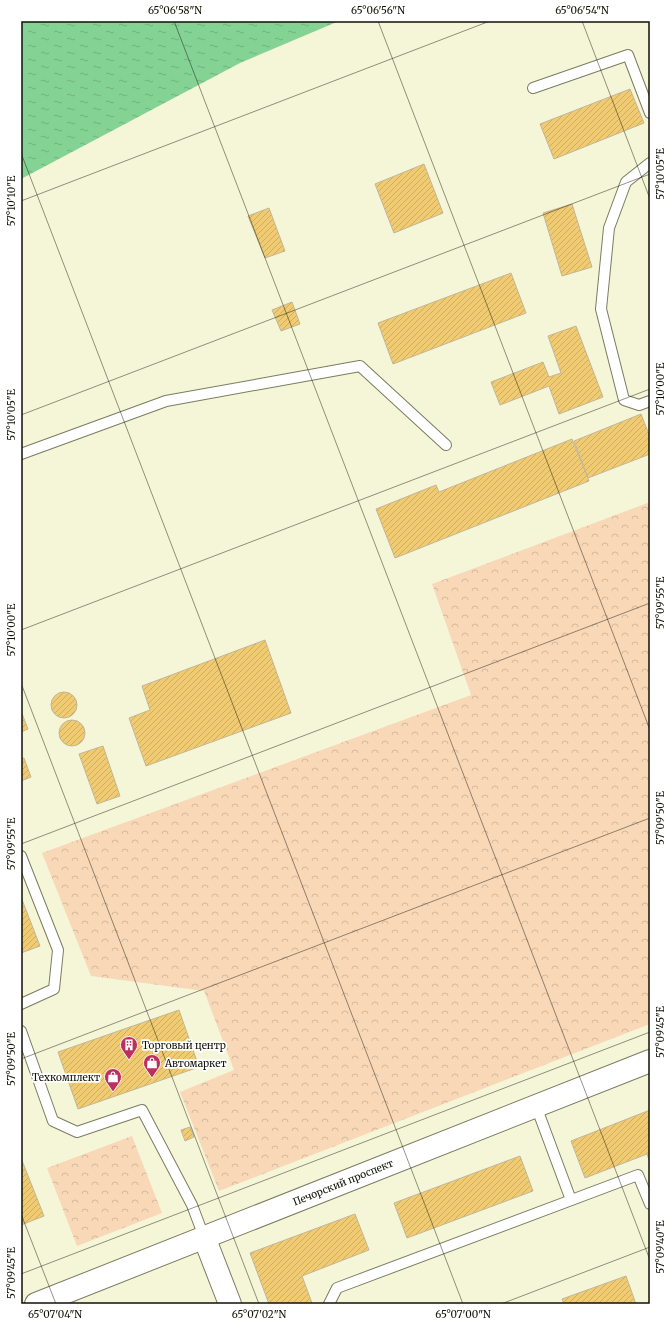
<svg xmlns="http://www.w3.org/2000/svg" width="671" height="1325" font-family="Merriweather,serif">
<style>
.forest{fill:url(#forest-crowns)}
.water{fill:url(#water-ripples)}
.building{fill:url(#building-hatch);stroke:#c2b69a}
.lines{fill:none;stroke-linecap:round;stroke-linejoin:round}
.service-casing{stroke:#7b7c60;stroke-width:12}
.tertiary-casing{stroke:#7b7c60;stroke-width:24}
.secondary-casing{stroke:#7b7c60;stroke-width:24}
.service{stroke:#fff;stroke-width:10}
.tertiary{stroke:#fff;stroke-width:22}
.secondary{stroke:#fff;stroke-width:22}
.ticks{fill:none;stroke:#111107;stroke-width:1;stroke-opacity:0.45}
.labels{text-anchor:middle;stroke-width:3.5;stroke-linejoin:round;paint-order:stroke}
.poi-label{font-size:10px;fill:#111107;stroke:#fff;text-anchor:start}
.street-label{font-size:10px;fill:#111107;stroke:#fff}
.neatline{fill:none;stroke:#111107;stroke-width:1.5}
.ticks-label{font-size:10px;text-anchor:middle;fill:#111107}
</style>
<defs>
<pattern id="forest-crowns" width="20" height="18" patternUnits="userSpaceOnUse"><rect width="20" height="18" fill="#f9d8b7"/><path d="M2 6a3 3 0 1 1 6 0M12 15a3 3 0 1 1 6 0" fill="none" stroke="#d4b89c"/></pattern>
<pattern id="water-ripples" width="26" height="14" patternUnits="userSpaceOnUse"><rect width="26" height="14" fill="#84d294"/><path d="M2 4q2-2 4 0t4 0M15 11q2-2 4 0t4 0" fill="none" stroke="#71b37e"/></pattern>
<pattern id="building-hatch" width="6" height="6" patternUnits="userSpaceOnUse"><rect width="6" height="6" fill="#f0cb71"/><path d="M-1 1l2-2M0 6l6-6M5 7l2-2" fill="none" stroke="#cdad60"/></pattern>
</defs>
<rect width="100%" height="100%" fill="#f5f6d7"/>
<g class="forest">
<path d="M650,502V1024L219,1191L180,1092L234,1070L204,991L91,976L42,853L471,695L432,584Z"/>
<path d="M132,1136L162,1213L77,1246L47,1168Z"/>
</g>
<path class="water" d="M21,21H339L240,63L21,179Z"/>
<g class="building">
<path d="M630,89L644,123L554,159L540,124Z"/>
<path d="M424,164L443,213L394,233L375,184Z"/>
<path d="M572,204L592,267L562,276L543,213Z"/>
<path d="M269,208L285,251L265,258L248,216Z"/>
<path d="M511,273L526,313L393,364L378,323Z"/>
<path d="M292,302L300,324L281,331L272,310Z"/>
<path d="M576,326L603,397L559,414L549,386L500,405L491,382L543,362L549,377L561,373L548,336Z"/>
<path d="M641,414L650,437V454L588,478L574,441Z"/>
<path d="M572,439L589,481L395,558L376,509L436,485L439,492Z"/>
<path d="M265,640L291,713L146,766L129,718L150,710L142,686Z"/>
<circle cx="64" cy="705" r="13"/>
<path d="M21,711L28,729L21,732Z"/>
<circle cx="72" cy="733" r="13"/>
<path d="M103,746L120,796L97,804L79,754Z"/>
<path d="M24,758L31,777L21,781V759Z"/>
<path d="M21,897L40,946L21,953Z"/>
<path d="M179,1010L199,1067L78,1109L58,1052Z"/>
<path d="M650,1110V1163L647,1154L585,1178L571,1141Z"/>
<path d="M190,1127L194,1137L185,1141L181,1130Z"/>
<path d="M520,1156L533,1191L407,1238L394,1203Z"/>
<path d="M21,1158L44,1216L21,1225Z"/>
<path d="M355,1214L369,1250L302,1276L312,1303L309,1304H269L250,1253Z"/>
<path d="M626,1276L636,1304H564L562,1299Z"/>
</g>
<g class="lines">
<defs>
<g id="service">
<path d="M533,88L628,55L650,113"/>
<path d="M650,163L626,182L609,228L601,309L624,400L639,405L650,401"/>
<path d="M21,454L166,401L360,366L446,445"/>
<path d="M21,856L58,950L54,989L21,1004"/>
<path d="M21,1031L53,1121L77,1132L142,1110L192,1205L204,1237"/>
<path d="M536,1106L571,1200"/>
<path d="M329,1304L337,1288L638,1175L650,1204"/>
</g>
<path id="tertiary" d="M204,1237L230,1304"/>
<path id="secondary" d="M36,1304L650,1061"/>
</defs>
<use href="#service" class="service-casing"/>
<use href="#tertiary" class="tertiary-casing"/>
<use href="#secondary" class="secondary-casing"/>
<use href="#service" class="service"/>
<use href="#tertiary" class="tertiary"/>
<use href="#secondary" class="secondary"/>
</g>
<path class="ticks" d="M174,21L650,1260M378,21L650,730M582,21L650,199M21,153L463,1304M21,201L490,21M21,415L650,174M21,630L650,389M21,683L259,1304M21,844L650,603M21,1059L650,818M21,1214L56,1304M21,1274L650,1032M501,1304L650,1247"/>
<defs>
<symbol id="building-pin" viewBox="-11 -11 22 30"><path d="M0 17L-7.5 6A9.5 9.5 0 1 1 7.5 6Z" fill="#bc2f5f" stroke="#fff"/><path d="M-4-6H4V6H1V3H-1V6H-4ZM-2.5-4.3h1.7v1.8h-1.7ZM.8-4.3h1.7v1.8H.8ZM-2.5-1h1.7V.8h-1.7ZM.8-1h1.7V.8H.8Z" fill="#fff"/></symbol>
<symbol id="shop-pin" viewBox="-11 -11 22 30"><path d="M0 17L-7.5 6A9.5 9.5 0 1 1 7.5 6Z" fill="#bc2f5f" stroke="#fff"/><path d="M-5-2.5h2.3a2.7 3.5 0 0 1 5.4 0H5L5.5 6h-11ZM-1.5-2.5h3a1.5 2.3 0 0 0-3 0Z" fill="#fff"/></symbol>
</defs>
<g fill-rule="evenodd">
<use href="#building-pin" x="119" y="1035" width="20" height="27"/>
<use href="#shop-pin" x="142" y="1053" width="20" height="27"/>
<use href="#shop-pin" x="103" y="1067" width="20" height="27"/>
</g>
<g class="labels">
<g class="poi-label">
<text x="142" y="1049">Торговый центр</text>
<text x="165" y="1067">Автомаркет</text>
<text x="100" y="1081" text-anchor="end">Техкомплект</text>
</g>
<g class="street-label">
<text transform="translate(343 1182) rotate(-22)" y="4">Печорский проспект</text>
</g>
</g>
<rect width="671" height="1325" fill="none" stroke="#ffffff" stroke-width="44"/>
<rect x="22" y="22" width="627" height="1281" class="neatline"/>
<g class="ticks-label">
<text x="175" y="14">65°06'58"N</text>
<text x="378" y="14">65°06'56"N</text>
<text x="582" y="14">65°06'54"N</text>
<text transform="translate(660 174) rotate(-90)" y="4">57°10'05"E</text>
<text transform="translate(11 201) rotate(-90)" y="4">57°10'10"E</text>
<text transform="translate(660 389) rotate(-90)" y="4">57°10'00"E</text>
<text transform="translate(11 415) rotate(-90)" y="4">57°10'05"E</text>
<text transform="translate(660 603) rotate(-90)" y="4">57°09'55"E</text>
<text transform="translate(11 630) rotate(-90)" y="4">57°10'00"E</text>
<text transform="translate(660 818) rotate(-90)" y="4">57°09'50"E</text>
<text transform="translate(11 844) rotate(-90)" y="4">57°09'55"E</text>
<text transform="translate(660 1032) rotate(-90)" y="4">57°09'45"E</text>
<text transform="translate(11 1059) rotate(-90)" y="4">57°09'50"E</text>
<text transform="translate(660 1247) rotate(-90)" y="4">57°09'40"E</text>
<text transform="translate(11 1273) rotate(-90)" y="4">57°09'45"E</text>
<text x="55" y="1318">65°07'04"N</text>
<text x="259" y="1318">65°07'02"N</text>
<text x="463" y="1318">65°07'00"N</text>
</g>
</svg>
